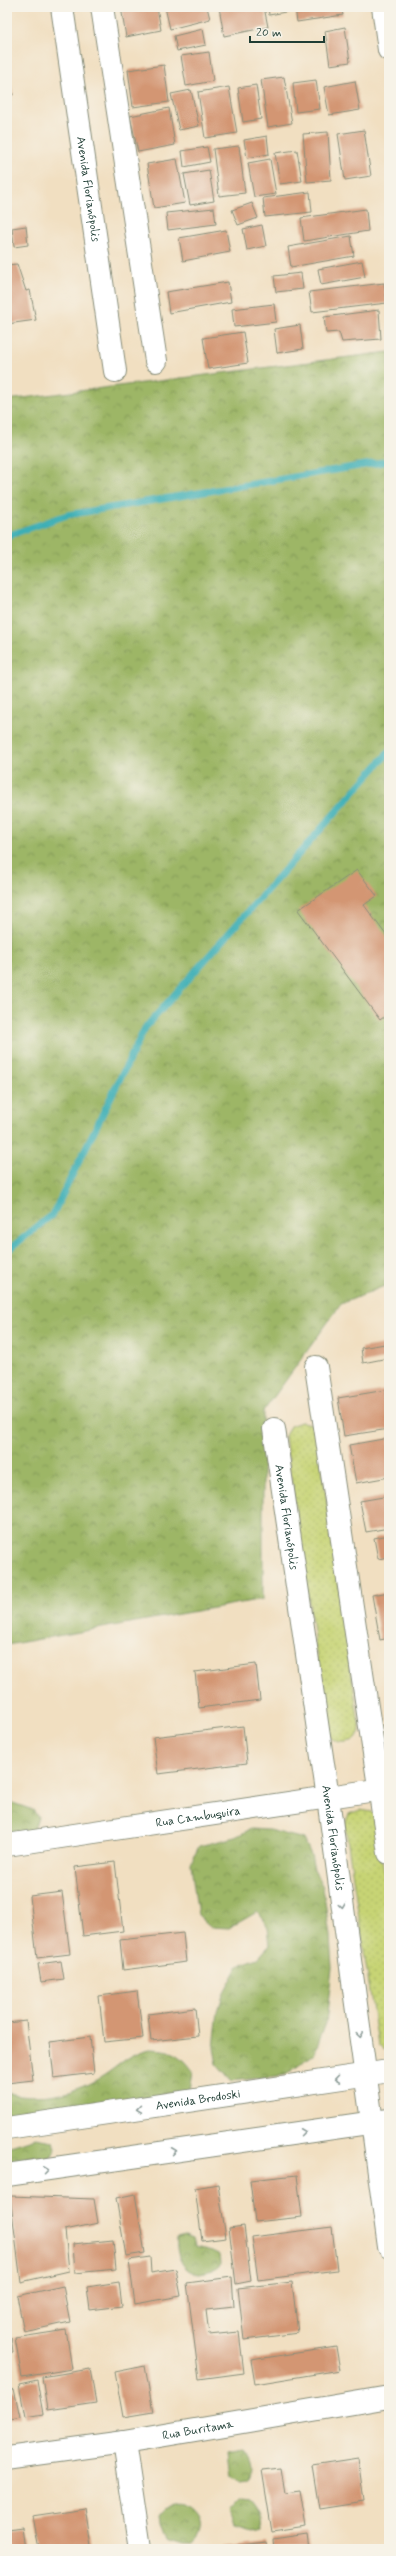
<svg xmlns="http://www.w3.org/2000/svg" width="396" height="2556" font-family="Mynerve,sans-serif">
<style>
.grass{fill:url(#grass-dots);stroke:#738854}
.forest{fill:url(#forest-crowns);stroke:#5e7a4d}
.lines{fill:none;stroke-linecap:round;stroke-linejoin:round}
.stream{stroke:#3dafb6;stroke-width:7}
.building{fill:#d39673}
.minor-casing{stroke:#888e7a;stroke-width:24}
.minor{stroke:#fff;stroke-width:22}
.oneway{stroke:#8f9e9a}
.labels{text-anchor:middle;stroke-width:4;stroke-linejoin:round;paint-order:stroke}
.street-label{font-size:12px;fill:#1f3d34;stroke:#f7f3e8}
</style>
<defs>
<pattern id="grass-dots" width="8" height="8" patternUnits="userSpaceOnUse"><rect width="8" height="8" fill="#c7d475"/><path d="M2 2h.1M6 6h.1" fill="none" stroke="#aab766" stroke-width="1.8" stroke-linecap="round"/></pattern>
<pattern id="forest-crowns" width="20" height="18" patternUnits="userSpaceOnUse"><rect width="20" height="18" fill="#9db666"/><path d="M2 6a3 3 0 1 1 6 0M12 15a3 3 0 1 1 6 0" fill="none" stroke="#7f9555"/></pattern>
</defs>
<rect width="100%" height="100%" fill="#f7f3e8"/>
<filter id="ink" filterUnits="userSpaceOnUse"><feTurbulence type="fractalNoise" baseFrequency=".025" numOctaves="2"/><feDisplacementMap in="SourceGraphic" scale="8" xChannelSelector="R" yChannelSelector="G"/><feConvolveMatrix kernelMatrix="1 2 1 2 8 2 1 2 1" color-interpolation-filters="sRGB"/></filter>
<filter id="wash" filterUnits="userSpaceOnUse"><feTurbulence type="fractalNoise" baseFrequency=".012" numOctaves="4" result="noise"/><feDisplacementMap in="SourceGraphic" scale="16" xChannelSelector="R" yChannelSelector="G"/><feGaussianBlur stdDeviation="0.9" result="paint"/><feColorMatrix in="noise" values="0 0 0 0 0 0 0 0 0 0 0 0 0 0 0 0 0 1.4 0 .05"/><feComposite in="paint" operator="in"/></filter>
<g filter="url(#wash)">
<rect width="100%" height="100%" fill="#f1dfc1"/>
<g class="grass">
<path d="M301,1422L312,1424L317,1434L360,1731L355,1740C343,1743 337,1744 328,1735L285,1436L290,1426Z"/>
<path d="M360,1810L372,1812L376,1822L389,1906V2051H384L378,2045L345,1824L349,1814Z"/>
</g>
<g class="forest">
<path d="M389,352V1284L341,1304L263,1412V1599L7,1645V400Z"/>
<path d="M7,1801L33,1810L38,1817L33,1833L7,1834Z"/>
<path d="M251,1829L269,1830L304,1839L311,1855L314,1870L323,1887L330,1936L332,1968L326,2023L314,2054L286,2075L232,2081L217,2064L214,2048L218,2011L223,1995L239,1965L258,1958L270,1945L268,1927L257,1912L229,1928L211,1927L198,1915L193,1880L191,1863L199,1846L235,1837Z"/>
<path d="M150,2049C172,2050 180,2053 193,2071L190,2090L7,2121V2093C42,2100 76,2094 106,2074C122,2063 129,2054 150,2049Z"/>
<path d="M36,2138L53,2141L55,2149L50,2157L7,2167V2147Z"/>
<path d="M185,2236L193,2239L195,2247L212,2251L220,2255L221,2264C215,2270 213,2270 205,2272C184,2278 175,2255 177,2238Z"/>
<path d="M244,2448C252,2457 253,2468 247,2479L239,2480L230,2476L227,2451Z"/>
<path d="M242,2499L250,2500C258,2509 263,2518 261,2531L253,2533L236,2528L230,2512Z"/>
<path d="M174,2505C195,2510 211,2528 192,2546H183L167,2541L161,2524L160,2515L166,2507Z"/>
</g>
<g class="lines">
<g class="stream">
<path d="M7,536L67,515L389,461"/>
<path d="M7,1251L53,1214L145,1028L389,752"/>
</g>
</g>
<g id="blocks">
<g class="building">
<path d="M121,7H157L161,30L126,37Z"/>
<path d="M165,7H207L210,19L170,29Z"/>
<path d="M219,7H264L268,27L224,36Z"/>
<path d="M268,7H290L291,11L269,15Z"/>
<path d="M295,7H341L343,15L297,22Z"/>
<path d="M345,27L350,62L330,65L325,31Z"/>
<path d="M203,29L206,45L177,51L174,36Z"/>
<path d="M209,52L213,81L186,86L181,56Z"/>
<path d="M7,64L13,95L7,96Z"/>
<path d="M164,65L169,102L133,107L128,70Z"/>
<path d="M284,77L292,123L268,127L261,80Z"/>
<path d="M316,80L320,109L296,112L293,83Z"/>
<path d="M355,81L360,110L329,115L324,87Z"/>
<path d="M256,85L261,119L243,122L238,88Z"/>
<path d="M229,87L237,133L205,138L198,92Z"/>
<path d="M191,90L199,126L179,130L171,94Z"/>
<path d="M169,108L175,145L138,152L130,116Z"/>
<path d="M364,130L371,176L345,180L338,134Z"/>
<path d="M328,132L331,180L307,182L303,134Z"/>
<path d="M267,136L269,154L247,158L244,140Z"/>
<path d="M239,146L245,193L219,196L213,149Z"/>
<path d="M207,147L210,162L184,167L182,151Z"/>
<path d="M297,150L302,181L280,184L275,153Z"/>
<path d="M177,159L185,203L154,208L147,164Z"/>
<path d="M270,159L276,194L254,197L248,163Z"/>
<path d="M209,170L214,201L190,205L184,174Z"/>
<path d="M310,192L312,212L265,217L263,198Z"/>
<path d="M252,203L258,218L238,225L232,210Z"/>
<path d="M214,208L216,224L168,230L166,213Z"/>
<path d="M366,209L368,231L304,241L301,218Z"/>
<path d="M262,225L266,246L247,250L243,229Z"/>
<path d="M26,226L28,245L14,247L12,228Z"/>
<path d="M226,230L230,252L183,261L179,238Z"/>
<path d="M351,236L354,256L291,267L288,247Z"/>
<path d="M362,261L365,277L321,285L318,269Z"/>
<path d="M17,264L26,291L30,290L36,320L7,324V265Z"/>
<path d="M301,273L303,289L276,292L274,276Z"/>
<path d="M228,282L231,302L169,313L166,292Z"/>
<path d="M384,283L387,303L312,312L309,292Z"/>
<path d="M274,304L276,322L234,327L232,309Z"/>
<path d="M379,310L381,339L342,342L339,332L326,333L324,317Z"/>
<path d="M300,325L303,349L277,353L274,329Z"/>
<path d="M243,332L248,363L208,369L203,338Z"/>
<path d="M357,870L377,896L364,905L389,939V1013L380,1020L298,910Z"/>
<path d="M385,1344L388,1358L363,1363L361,1348Z"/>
<path d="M386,1390L389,1429L344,1436L338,1398Z"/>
<path d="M389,1438V1477L356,1483L349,1445Z"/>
<path d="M389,1496V1528L366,1532L360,1501Z"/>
<path d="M389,1535V1557L378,1559L374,1538Z"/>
<path d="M389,1592V1638L380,1640L372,1595Z"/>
<path d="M256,1664L260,1700L199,1708L195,1672Z"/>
<path d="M243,1726L247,1763L158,1774L153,1737Z"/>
<path d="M115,1862L123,1931L83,1936L75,1867Z"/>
<path d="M62,1892L70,1954L37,1958L30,1896Z"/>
<path d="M183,1933L186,1962L123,1970L120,1940Z"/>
<path d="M61,1961L64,1979L41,1982L38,1964Z"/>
<path d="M137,1991L143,2038L104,2042L99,1996Z"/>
<path d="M195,2008L198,2036L151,2041L148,2014Z"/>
<path d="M26,2021L33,2080L7,2083V2023Z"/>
<path d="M90,2037L94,2073L54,2078L50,2042Z"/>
<path d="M297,2175L302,2217L255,2222L250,2180Z"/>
<path d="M218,2184L226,2238L202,2241L195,2188Z"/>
<path d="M135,2194L145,2253L126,2256L116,2198Z"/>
<path d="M10,2196L94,2199L98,2223L65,2230L69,2271L21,2282Z"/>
<path d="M244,2226L251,2281L236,2284L229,2228Z"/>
<path d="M332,2227L337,2270L258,2280L252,2237Z"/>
<path d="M113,2240L116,2269L75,2273L73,2244Z"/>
<path d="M150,2257L151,2273L176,2269L181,2296L135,2304L129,2260Z"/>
<path d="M232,2277L234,2307L206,2310L209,2335L239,2332L244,2373L199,2379L187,2283Z"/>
<path d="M119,2282L122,2306L90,2310L87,2287Z"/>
<path d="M292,2282L298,2333L244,2340L238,2288Z"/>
<path d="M63,2286L70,2322L24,2332L17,2296Z"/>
<path d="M66,2330L72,2369L22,2377L15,2338Z"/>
<path d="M11,2337L13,2352L7,2353V2338Z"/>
<path d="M336,2347L340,2370L255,2384L251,2360Z"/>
<path d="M145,2366L153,2412L123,2417L115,2372Z"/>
<path d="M90,2369L96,2403L47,2410L42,2377Z"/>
<path d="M37,2380L43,2414L25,2417L19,2384Z"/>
<path d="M14,2389L20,2417L7,2420V2391Z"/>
<path d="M358,2458L364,2502L319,2509L312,2465Z"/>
<path d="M281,2468L285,2493L300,2491L306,2527L272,2532L262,2470Z"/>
<path d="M86,2508L92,2547L38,2549L32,2516Z"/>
<path d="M22,2528L25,2549H9L7,2530Z"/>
<path d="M307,2534L309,2549H274L273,2539Z"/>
<path d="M266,2543L267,2549H224V2548Z"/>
</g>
</g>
</g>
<g filter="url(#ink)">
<use href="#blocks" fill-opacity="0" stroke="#888e7a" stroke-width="1"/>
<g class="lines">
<defs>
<g id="minor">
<path id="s1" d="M62,7L115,371"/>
<path d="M102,7L156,361"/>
<path d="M383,7L389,50"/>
<path d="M316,1367L389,1853"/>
<path id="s2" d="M274,1429L328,1798L389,2247"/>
<path id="s3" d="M7,1845L389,1788"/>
<path id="s4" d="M7,2128L389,2071"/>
<path d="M7,2175L389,2120"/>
<path d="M124,2442L140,2549"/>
<path id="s5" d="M7,2458L124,2442L389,2397"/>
</g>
</defs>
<use href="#minor" class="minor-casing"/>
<use href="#minor" class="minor"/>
</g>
<defs><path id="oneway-chevron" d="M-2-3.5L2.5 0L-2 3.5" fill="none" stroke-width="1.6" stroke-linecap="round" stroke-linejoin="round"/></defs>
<g class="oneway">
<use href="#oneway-chevron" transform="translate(342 1906) rotate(82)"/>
<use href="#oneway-chevron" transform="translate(360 2035) rotate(82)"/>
<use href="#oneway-chevron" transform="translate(337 2079) rotate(172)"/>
<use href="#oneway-chevron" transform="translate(139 2109) rotate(172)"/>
<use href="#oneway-chevron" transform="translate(303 2132) rotate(-8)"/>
<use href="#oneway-chevron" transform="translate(174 2151) rotate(-8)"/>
<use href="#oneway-chevron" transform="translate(46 2170) rotate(-8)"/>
</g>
</g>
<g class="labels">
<g class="street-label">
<text dy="4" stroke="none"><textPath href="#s1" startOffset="184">Avenida Florianópolis</textPath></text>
<text dy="4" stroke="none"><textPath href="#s2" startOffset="89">Avenida Florianópolis</textPath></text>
<text dy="4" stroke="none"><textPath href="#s3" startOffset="193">Rua Cambuquira</textPath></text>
<text dy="4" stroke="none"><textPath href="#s2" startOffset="413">Avenida Florianópolis</textPath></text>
<text dy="4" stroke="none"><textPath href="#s4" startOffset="193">Avenida Brodoski</textPath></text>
<text dy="4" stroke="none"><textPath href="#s5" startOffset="193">Rua Buritama</textPath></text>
</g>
</g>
<rect width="396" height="2556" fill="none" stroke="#f7f3e8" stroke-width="24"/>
<path d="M250 36v6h74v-6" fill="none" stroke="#1f3d34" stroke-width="2"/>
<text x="256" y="36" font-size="12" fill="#1f3d34" stroke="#f7f3e8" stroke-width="3" paint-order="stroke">20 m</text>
</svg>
